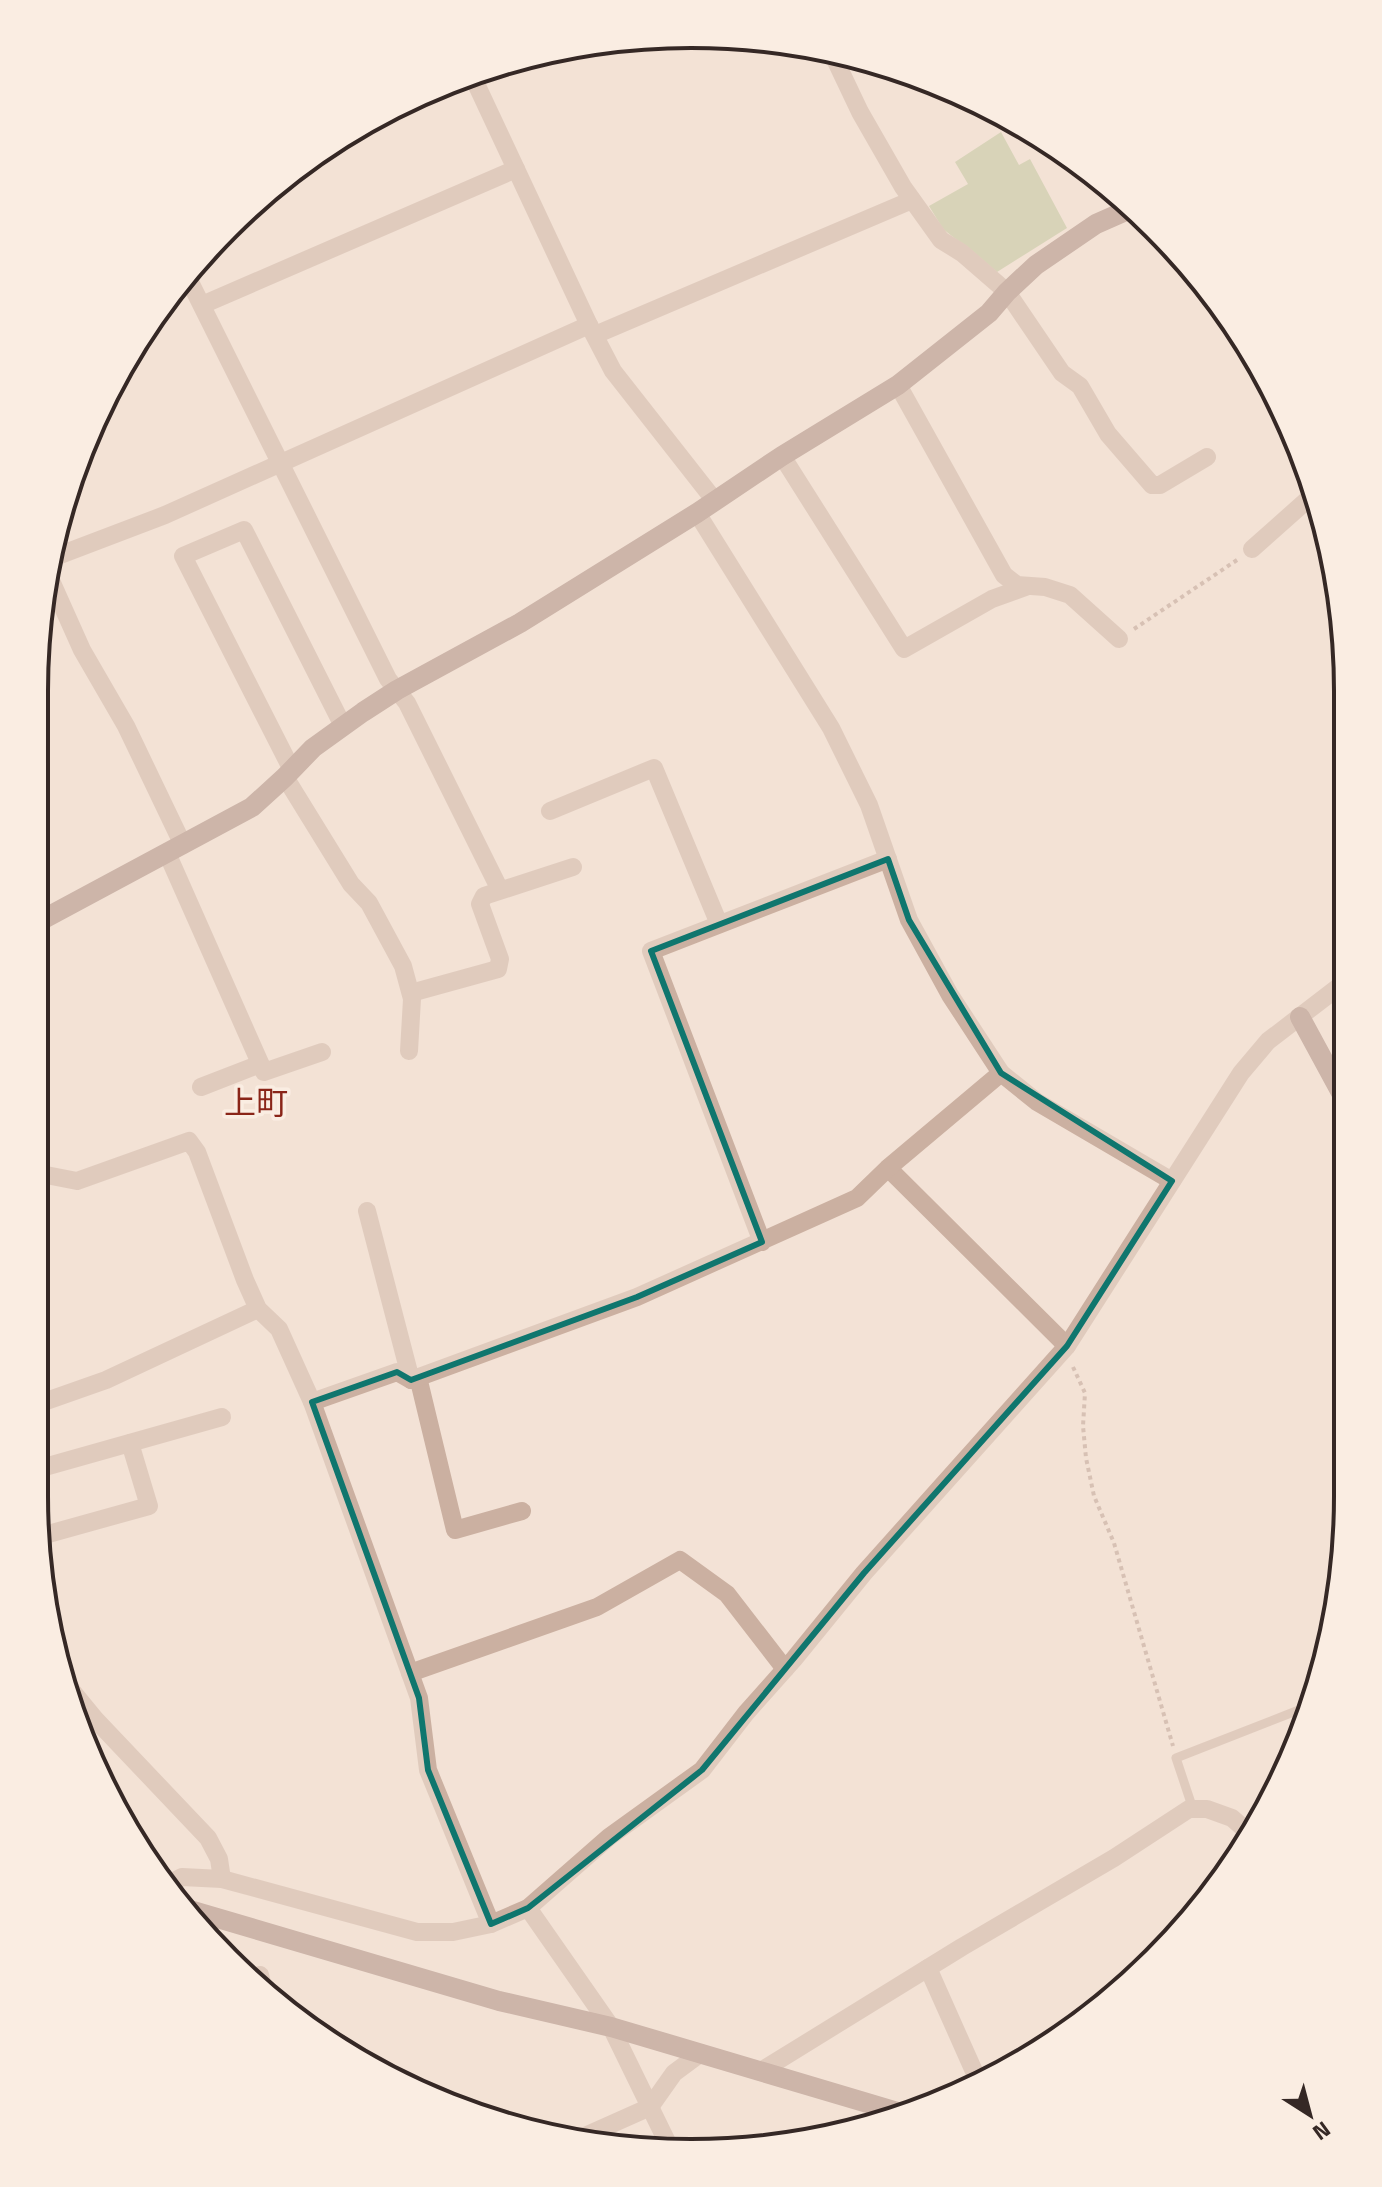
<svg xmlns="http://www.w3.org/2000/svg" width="1382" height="2187" font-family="'Titillium Web','Noto Sans JP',sans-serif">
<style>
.green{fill:#b9c295}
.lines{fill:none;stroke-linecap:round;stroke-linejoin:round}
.path{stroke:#b7998c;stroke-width:4;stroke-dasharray:4 4;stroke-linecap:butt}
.lane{stroke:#cbb0a1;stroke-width:9}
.street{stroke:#cbb0a1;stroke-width:18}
.secondary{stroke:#9f7e73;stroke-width:20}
.marked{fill:none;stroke:#0f766e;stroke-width:6;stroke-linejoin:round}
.labels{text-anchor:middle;stroke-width:7;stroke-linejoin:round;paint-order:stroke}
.quarter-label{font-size:32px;fill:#8a2518;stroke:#faede2}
.rim{fill:none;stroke:#352825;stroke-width:4}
</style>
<rect width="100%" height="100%" fill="#f3e2d6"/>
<path class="green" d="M1001,132L1019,165L1030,159L1067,228L997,272L943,229L929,206L968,184L955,162Z"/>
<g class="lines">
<g class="path">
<path d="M1134,629L1240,558"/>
<path d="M1073,1367L1085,1393L1083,1426L1086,1458L1094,1496L1114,1543L1173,1746"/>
</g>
<path class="lane" d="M1193,1809L1176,1758L1309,1706"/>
<g class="street">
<path d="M831,51L860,112L903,187L941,240L962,253L1007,292L1062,373L1080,386L1108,434L1152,485H1160L1207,457"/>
<path d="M471,73L589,325L613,371L715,501"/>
<path d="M186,274L388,679L407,703L500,890"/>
<path d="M202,305L516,169"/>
<path d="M595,335L912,200"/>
<path d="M898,385L1004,575L1017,585L1045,587L1070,595L1119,639"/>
<path d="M782,456L904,649L992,599L1028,586"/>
<path d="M697,513L831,728L869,805L909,920L950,995L1001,1073L1037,1102L1172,1181"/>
<path d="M1252,549L1315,493"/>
<path d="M52,558L165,515L589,325"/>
<path d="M48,574L82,650L126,726L183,845"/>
<path d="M292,770L183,556L244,530L343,726"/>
<path d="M285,777L351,884L369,903L403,966L412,999L409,1051"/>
<path d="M550,811L654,768L719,924"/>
<path d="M167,853L264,1072L322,1052"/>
<path d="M411,993L498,969L500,959L480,904L484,896L573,867"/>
<path d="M201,1087L260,1064"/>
<path d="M888,1168L1067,1346"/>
<path d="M36,1173L77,1181L189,1141L197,1152L245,1280L258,1309L279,1329L312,1402L419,1698L428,1770L491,1924"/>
<path d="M367,1211L411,1380"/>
<path d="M762,1242L651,951L888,859"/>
<path d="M418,1377L455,1530L522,1511"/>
<path d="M312,1402L397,1372L411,1380L637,1297L857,1198L888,1168L1001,1073"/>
<path d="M35,1405L106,1380L258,1309"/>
<path d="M34,1470L222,1417"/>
<path d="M41,1536L149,1506L130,1443"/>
<path d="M410,1673L597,1607L680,1560L727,1594L785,1669"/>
<path d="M64,1676L72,1691L95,1719L208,1838L219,1859L222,1879"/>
<path d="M167,1885L182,1877L222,1879L417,1932H453L491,1924L528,1908L609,1837L702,1770L746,1713L794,1659L864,1573L1067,1346L1241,1073L1268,1041L1345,982"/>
<path d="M528,1908L611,2027L671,2150"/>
<path d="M928,1968L977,2078"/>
<path d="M260,1975L263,1987"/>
<path d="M761,2071L962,1947L1114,1858L1189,1809H1207L1232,1818L1249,1833"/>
<path d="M585,2136L650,2107L674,2073L701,2053"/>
</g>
<g class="secondary">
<path d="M38,922L252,807L285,777L313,748L363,712L397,690L520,623L697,513L782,456L898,385L989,313L1007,292L1036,265L1096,224L1130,209"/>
<path d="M1300,1017L1345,1100"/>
<path d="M190,1910L499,2001L611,2027L901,2113"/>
</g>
</g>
<path d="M0 0H1382V2187H0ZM888,859L909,920L1001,1073L1172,1181L1067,1346L864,1573L702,1770L528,1908L491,1924L428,1770L419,1698L312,1402L397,1372L411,1380L637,1297L762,1242L651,951Z" fill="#f3e2d6" fill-opacity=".55" fill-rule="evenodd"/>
<path class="marked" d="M888,859L909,920L1001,1073L1172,1181L1067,1346L864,1573L702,1770L528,1908L491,1924L428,1770L419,1698L312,1402L397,1372L411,1380L637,1297L762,1242L651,951Z"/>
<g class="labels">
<g class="quarter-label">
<text x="256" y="1114">上町</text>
</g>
</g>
<path d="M0 0H1382V2187H0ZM691 48H691A643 643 0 0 1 1334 691V1496A643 643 0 0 1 691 2139H691A643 643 0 0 1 48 1496V691A643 643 0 0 1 691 48Z" fill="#faede2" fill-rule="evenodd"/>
<path class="rim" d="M691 48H691A643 643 0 0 1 1334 691V1496A643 643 0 0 1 691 2139H691A643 643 0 0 1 48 1496V691A643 643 0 0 1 691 48Z"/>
<g transform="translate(1310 2115) rotate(144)" stroke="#faede2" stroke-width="6" paint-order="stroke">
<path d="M0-6L14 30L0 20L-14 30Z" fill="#352825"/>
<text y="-12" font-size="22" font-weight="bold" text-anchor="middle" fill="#352825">N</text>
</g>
</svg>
